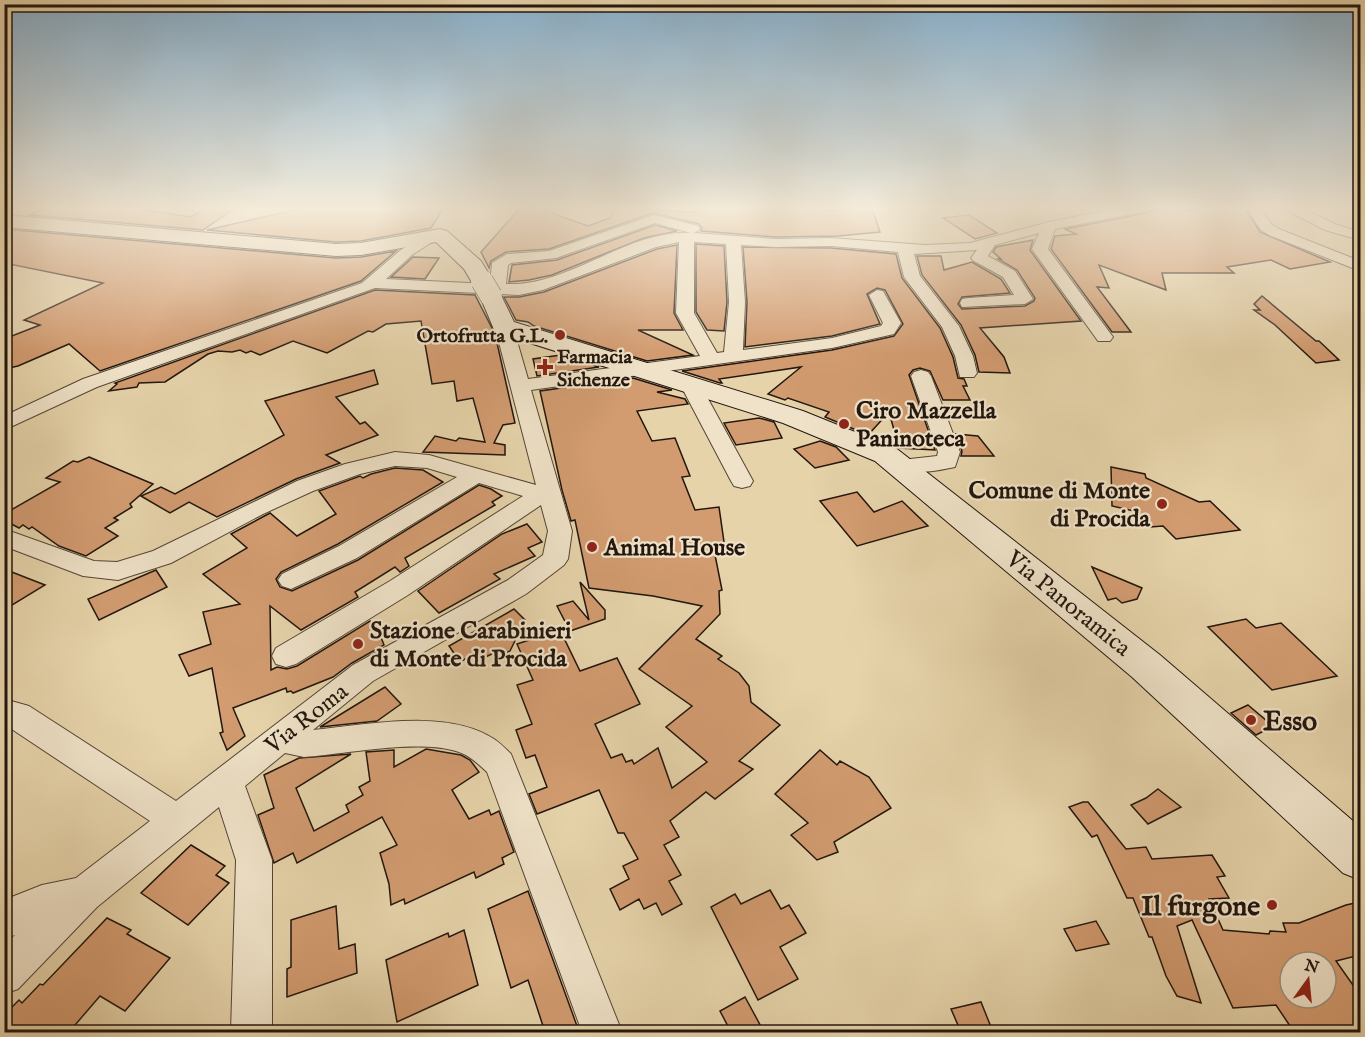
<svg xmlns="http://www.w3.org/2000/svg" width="1365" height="1037" font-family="'IM FELL English',serif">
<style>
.building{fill:#d29b70;stroke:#22160e;stroke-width:1.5;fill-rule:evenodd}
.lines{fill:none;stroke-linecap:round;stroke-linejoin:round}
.street-casing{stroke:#534535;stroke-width:2}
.secondary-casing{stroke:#22160e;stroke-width:2}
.street{fill:#efe2c8;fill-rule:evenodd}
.secondary{fill:#efe2c8;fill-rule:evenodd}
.secondary-bridge-casing{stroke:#22160e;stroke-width:23;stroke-linecap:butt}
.secondary-bridge{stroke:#efe2c8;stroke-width:22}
.poi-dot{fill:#8f2418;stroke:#efe2c8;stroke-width:2}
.labels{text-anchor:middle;stroke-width:4.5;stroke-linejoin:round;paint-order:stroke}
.far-poi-label{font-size:20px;font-weight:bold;fill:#22160e;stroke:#efe2c8;text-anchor:end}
.poi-label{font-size:24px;font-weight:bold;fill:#22160e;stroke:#efe2c8;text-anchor:start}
.street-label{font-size:24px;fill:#22160e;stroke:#efe2c8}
.near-poi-label{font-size:28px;font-weight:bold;fill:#22160e;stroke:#efe2c8;text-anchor:start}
</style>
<rect width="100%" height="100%" fill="#e6d3aa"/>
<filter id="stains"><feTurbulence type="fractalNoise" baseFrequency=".00333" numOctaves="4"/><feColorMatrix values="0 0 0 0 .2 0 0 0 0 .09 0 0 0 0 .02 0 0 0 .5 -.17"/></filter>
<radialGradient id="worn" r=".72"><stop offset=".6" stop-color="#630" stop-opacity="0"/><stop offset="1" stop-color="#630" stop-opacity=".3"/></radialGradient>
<g class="building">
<path d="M47,207H126L191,217L207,207H236L203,230L30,215Z"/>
<path d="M316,207H444L431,228L361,241L336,242L207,230L298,209Z"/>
<path d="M521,207H554V214L588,226L610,218L616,207H651L650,210L695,212L694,207H824V211L872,208L880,232L838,236L776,237L701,231L702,228L699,224L653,213L549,249L506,252L491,261L489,268L481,252Z"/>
<path d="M1162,207H1181L1188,211L1212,207H1244L1260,232L1330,262L1290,269L1271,260L1227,267L1234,273H1162L1166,290L1099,265L1109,288L1097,287L1131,332H1112L1051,249L1055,236L1076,234L1065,229L1146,213Z"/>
<path d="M969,215L997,233L975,239L943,218Z"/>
<path d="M655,225L677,231L644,238L552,275L529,280L509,282L512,265L557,260Z"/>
<path d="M4,229L336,258L361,257L396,251L361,281L100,371L69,344L18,366L4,369V339L40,325L24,320L103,283L4,263Z"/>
<path d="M1033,240L1030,250L1081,321L980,328L1004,357L1010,373L979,372L975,355L961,325L922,275L917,256H941L944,270L972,262L1001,279L1010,293L962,297L958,304L962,309L1025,306L1034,301L1035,298L1017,270L998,259H1001L993,252L996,247Z"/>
<path d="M696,244L724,246L727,302L724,331L707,330L696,312Z"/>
<path d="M677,245L674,313L683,330H638L693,355L647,361L534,326L528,322L516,320L504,297H519L544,292L657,249Z"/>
<path d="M743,247L831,248L896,254L902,278L940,328L953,357L958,378L964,379L967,386H963L970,400H943L930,371L920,368L913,370L909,375L935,450L899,448L889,412L868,435L825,417L829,412L788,398L785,400L768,394L801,367L719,379L722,383H720L682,371L832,350L894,336L903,324L885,290L877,288L867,294L880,324L832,336L745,347L747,302Z"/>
<path d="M413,257L439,258L425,279L391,277Z"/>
<path d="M375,290L475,295L495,334L515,423L503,425L494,443L505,445V455L423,452L435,436L456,441L459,438L485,442L473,398L457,401L454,381L432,384L421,321L386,324L373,332L368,331L327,353L293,341L260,355L251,351L246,353L240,350L232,352L218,351L208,354L165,382L139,383L137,387L109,391L117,384L115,383Z"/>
<path d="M1262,296L1316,341H1319L1339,360L1316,363L1275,325L1254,310H1260L1254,304Z"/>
<path d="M561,355L599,367L537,376L533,359Z"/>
<path d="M374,370L378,384L336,397L360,424L365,422L378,435L326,455L340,463L296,479L217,517L189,502L170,513L141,496L161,487L175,494L284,435L265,401Z"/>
<path d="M633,378L672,390L657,392L685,399L688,404L637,411L652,441L675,438L690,476L682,477L695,510L719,507L725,549L714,550L722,590L719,591L720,614L696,639L722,656L718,659L739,673L749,686L751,702L780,725L739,761L753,769L715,799L706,792L670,821L679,837L664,845L681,875L669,881L682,904L662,915L656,903L644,909L639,899L620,910L610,889L629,879L623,866L638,859L624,833H618L599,790L537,814L529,794L547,787L535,755L526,758L516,730L532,724L517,685L533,680L517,644L560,630L580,671L617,658L640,704L595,724L611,758L622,754L626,762L632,760L634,764L658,748L672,788L707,762L666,727L692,706L639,669L702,606L653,596L589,588L575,520L571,521L562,490L540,391Z"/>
<path d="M759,418L774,422L782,438L736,445L724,423Z"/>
<path d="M956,434L978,436L994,456H961L962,451Z"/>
<path d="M820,441L836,447L849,460L815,468L794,449Z"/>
<path d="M89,457L153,484L130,504L132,507L114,518L118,520L105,528L118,536L86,556L59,546L32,527L29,529L23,525L19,528L4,520V514L60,482L46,478L73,461L78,462Z"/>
<path d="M1111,467L1145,474L1146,478L1199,502L1210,501L1240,530L1176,539L1163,526L1150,527L1135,519L1134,511L1112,506Z"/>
<path d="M395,468L423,470L443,482L338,544L281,572L276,579L280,587L292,591L358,560L479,485L491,489L502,496L492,502L495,505L405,558L409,566L400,572L395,567L355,592L358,597L301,630L270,606L271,670L277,667L287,669L297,666L370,621L374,628L377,627L384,645L352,663L333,677L293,693L291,691L287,692L286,688L233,708L245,736L227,750L220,733L223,732L212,668L189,676L179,655L211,644L203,612L240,604L203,574L247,548L231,534L270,513L297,536L336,514L319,491L360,476L363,478L371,474Z"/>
<path d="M857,492L874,512L902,501L928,526L857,546L820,501Z"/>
<path d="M527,524L542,542L528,548L535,556L494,574L500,579L439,613L418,591L502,534Z"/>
<path d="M1092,567L1142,588L1137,599L1122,603L1116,598L1108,600Z"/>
<path d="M4,569L45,585L4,610Z"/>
<path d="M156,570L167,587L99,620L88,599Z"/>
<path d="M580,582L605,610V619L570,631L557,606L573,601L589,620Z"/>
<path d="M514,609L525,620L510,651L500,657L496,652L477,661L472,655L460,662L449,646Z"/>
<path d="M1246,619L1256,628L1281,623L1337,676L1272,690L1208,627Z"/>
<path d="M385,687L401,704L377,721L320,727Z"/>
<path d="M1248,705L1273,726L1256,735L1231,713Z"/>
<path d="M426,749L461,755L470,760L479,772L452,790L469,819L489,810L491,815L499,811L514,852L502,858L504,864L476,878L474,872L405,904L404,899L391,905L389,884L380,853L397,845L382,817L297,863L293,853L274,863L258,815L274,808L264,775L299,758L351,754L296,788L314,831L349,812L346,805L363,795L359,787L370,781L366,752L394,750V767Z"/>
<path d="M820,750L837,765L840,761L869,777L891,808L834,842L838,852L817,860L791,835L808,823L775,794Z"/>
<path d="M1158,789L1181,807L1148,824L1131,805L1146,798Z"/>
<path d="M1083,802H1088L1126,849L1146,847L1152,859L1212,855L1225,876L1217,877L1229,898L1209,899L1223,930L1269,934L1270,931L1286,932L1283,923H1299L1346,905L1360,902V955L1336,961L1360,995V1032H1294L1276,1005L1233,1008L1192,920L1177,926L1201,1003L1177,996L1166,976L1152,937H1149L1133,898H1127L1097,835L1092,837L1069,807ZM1290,962H1326V998H1290Z"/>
<path d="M191,845L225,866L216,875L229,883L188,925L141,893Z"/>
<path d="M770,890L781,909L789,905L806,933L780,947L798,979L758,1000L711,907L735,894L741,904Z"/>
<path d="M528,891L577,1026L564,1032H545L528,980L511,988L488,909Z"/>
<path d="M336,906L339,949L355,944L357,973L287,997V969L291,967V920Z"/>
<path d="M107,918L131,930L127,934L170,958L125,1011L100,996L69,1032H4V1015L19,1000L22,1003L40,984L43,985Z"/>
<path d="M1096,921L1109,944L1076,951L1064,929Z"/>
<path d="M464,930L478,985L397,1022L386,960L448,933L449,937Z"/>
<path d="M745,997L764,1032H731L720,1011Z"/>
<path d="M981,1002L993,1032H961L951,1009Z"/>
</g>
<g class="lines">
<defs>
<g id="street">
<path d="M1123,207H1153L1146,211L1055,229L1048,249L1113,337L1110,341H1098L1032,249L1039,233L995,245L988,256L1015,271L1033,299L1025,304L962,307L960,303L962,299L968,298L1014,295L1003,277L974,261L971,258L977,250L914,254L920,276L959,326L973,356L977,373L974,377H960L955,356L942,327L904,277L898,252L831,246L776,247L741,245L745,302L743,350L832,338L881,326L883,323L869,295L877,290L883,291L901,323L894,334L832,348L531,390L572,531L568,559L564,565L526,594L373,681L313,730C367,725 446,708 494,739C500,743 506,749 511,754L622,1032H582L487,772C476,762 467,753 452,750C415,740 344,754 304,757L285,753L245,786L272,860V1032H231L236,860L219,807L97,907L18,989L4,994V945L15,935L4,939V900L42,885L76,878L150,821L4,724V699L29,706L176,801L353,665L508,580L543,555L548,531L541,505L408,595L296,664L286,667L276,664L272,656L276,648L390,581L523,496L479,483L357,558L291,589L282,586L278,580L282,574L339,546L457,477L427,468L395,466L360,474L313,491L263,514L171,563L118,580L83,576L4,546V529L94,561L117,562L153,551L297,481L345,464L395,452L429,455L536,485L495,327L498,323H510L513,327L528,379L700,356L676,313L679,242L656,247L543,290L519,295L375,288L97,387L4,430V416L83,379L362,283L402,249L427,235L434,239L432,242L412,255L386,279L490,284L492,263L507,254L549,251L654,215L698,226L700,229L694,233L776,239L831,238L925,245L970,243L1049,222ZM655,223L691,233C628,229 569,287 506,284L508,265L511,263L556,258ZM694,242L726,244L729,302L724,352L717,353L694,313Z"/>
<path d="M1246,207H1260L1271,224L1279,229L1360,261V271L1269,235L1261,230Z"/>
<path d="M1280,207H1299L1335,224L1360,232V240L1325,230Z"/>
<path d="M921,370L928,372L931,376L960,452L955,467C937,471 910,475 892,471L889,466L892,461L937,456L938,452L911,376L914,372Z"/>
<path d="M691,380L698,382L701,386L753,481L750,486L742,488L734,486L731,481L681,386L684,382Z"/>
</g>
<g id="secondary">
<path d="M4,215L336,244L361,243L440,229L447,231L481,261L493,281L490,286L482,288L474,286L464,269L436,242L361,255L336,256L4,227Z"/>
<path d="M491,289L499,291L514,322L803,411L897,449L1160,655L1360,827V880L1343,873L1132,677L875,461L783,423L495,332L480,296L483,291Z"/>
</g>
</defs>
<use href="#street" class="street-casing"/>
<use href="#secondary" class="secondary-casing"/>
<use href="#street" class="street"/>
<use href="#secondary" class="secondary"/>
<defs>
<path id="secondary-bridge" d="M482,281L491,296"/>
</defs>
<use href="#secondary-bridge" class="secondary-bridge-casing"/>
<use href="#secondary-bridge" class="secondary-bridge"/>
</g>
<linearGradient id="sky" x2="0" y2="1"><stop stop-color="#89b4d3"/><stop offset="0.59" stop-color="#f4ebd9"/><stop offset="1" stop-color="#f4ebd9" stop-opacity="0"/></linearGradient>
<rect width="1365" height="353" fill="url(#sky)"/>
<g class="poi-dot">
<circle cx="560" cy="335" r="6"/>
<path d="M542 358h6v6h6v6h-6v6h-6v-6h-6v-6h6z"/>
<circle cx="844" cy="424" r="6"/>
<circle cx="1162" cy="504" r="6"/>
<circle cx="592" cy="547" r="6"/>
<circle cx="358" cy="644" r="6"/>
<circle cx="1251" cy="720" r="6"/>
<circle cx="1272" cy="905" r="6"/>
</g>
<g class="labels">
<g class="far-poi-label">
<text x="548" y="342">Ortofrutta G.L.</text>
<text x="557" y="363" text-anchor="start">Farmacia<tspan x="557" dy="23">Sichenze</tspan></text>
</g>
<g class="poi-label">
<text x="856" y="418">Ciro Mazzella<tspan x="856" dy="28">Paninoteca</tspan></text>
<text x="1150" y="498" text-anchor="end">Comune di Monte<tspan x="1150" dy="28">di Procida</tspan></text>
<text x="604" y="555">Animal House</text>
<text x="370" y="638">Stazione Carabinieri<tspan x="370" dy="28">di Monte di Procida</tspan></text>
</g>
<g class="street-label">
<text transform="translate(1069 603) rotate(39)" y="8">Via Panoramica</text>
<text transform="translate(306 718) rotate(-38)" y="8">Via Roma</text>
</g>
<g class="near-poi-label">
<text x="1263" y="730">Esso</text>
<text x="1260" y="915" text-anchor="end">Il furgone</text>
</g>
</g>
<rect width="1365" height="1037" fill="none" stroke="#e6d3aa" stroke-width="24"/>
<rect x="6" y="6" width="1353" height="1025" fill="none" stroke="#22160e" stroke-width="3"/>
<rect x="12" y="12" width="1341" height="1013" fill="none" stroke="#22160e" stroke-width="1.5"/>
<g transform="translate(1308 980) rotate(15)"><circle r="28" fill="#efe2c8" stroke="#9d907e" stroke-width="1.5"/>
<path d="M0-4.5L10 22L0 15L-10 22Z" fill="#8f2418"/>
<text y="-9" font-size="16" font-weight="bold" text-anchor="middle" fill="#22160e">N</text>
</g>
<rect width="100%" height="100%" filter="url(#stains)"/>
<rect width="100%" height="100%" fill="url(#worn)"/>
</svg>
